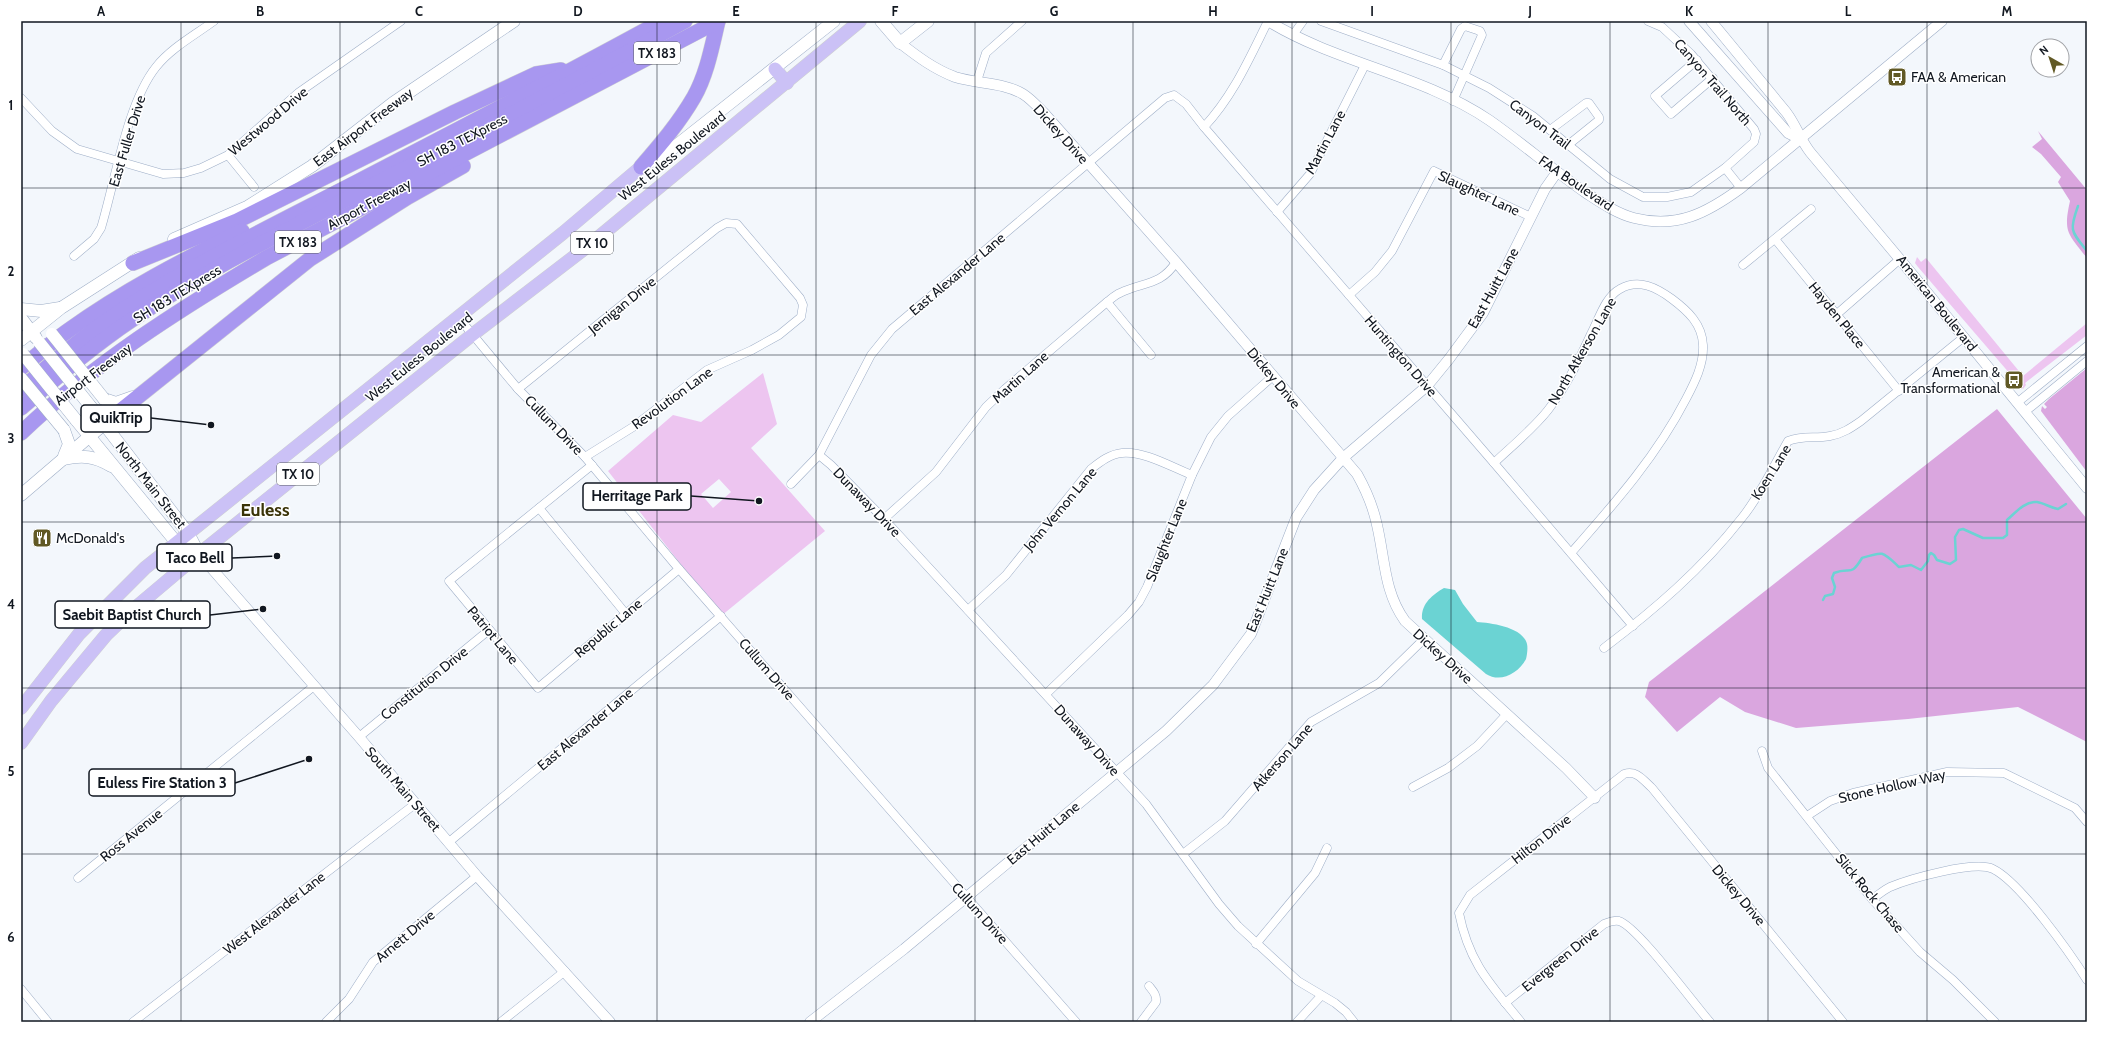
<svg xmlns="http://www.w3.org/2000/svg" width="2108" height="1043" font-family="Cabin,sans-serif">
<style>
.green{fill:#edc5f0;fill-rule:evenodd}
.forest{fill:#daa6df}
.water{fill:#6bd3d3}
.lines{fill:none;stroke-linecap:round;stroke-linejoin:round}
.stream{stroke:#6bd3d3;stroke-width:2.5}
.minor-casing{stroke:#9eaec7;stroke-width:9}
.tertiary-casing{stroke:#9eaec7;stroke-width:11}
.secondary-casing{stroke:#9eaec7;stroke-width:13}
.primary-casing{stroke:#cfd1d2;stroke-width:14}
.motorway-casing{stroke:#cfd1d2;stroke-width:16}
.minor{stroke:#fff;stroke-width:8}
.tertiary{stroke:#fff;stroke-width:10}
.secondary{stroke:#fff;stroke-width:12}
.primary{stroke:#cbc1f6;stroke-width:13}
.motorway{stroke:#a897f0;stroke-width:15}
.secondary-bridge-casing{stroke:#9eaec7;stroke-width:13;stroke-linecap:butt}
.secondary-bridge{stroke:#fff;stroke-width:12}
.grid{fill:none;stroke:#111720;stroke-width:1;stroke-opacity:0.55}
.labels{text-anchor:middle;stroke-width:3;stroke-linejoin:round;paint-order:stroke}
.shield{fill:#fff;stroke:#585d63;stroke-width:1}
.shield-label{font-size:13px;font-weight:bold;fill:#111720}
.poi-label{font-size:14px;fill:#111720;stroke:#fff;text-anchor:start}
.street-label{font-size:14px;fill:#111720;stroke:#fff}
.district-label{font-size:18px;font-weight:bold;fill:#3a3308;stroke:#fff}
.leader{fill:none;stroke:#111720;stroke-width:1.5}
.callout-dot{fill:#111720;stroke:#fff;stroke-width:1.5}
.callout{fill:#fff;stroke:#111720;stroke-width:1.5}
.callout-label{font-size:15px;text-anchor:middle;font-weight:bold;fill:#111720}
.neatline{fill:none;stroke:#111720;stroke-width:1.5}
.grid-label{font-size:13px;text-anchor:middle;font-weight:bold;fill:#111720}
</style>
<rect width="100%" height="100%" fill="#f3f7fc"/>
<g class="green">
<path d="M1917,257L1921,262L1926,258L2023,376L2087,323V335L2025,383L2026,385L2023,389L1918,267L1915,263Z"/>
<path d="M763,373L777,424L751,448L825,531L721,616L608,471L673,415L701,422ZM719,479L731,492L713,508L701,494Z"/>
</g>
<g class="forest">
<path d="M2038,131L2087,190V258C2068,233 2063,233 2070,201L2058,182L2061,177L2041,154L2032,147L2042,139Z"/>
<path d="M2087,368V472L2041,411L2042,406L2045,409L2047,407L2044,404L2049,399Z"/>
<path d="M1997,409L2087,519V742L2018,707L1908,719L1796,728L1745,712L1720,697L1677,732L1645,697L1649,682Z"/>
</g>
<path class="water" d="M1444,588L1455,590L1463,604L1477,622C1491,623 1523,627 1527,644C1528,648 1527,655 1526,659C1518,674 1500,683 1486,674L1422,619C1421,604 1432,595 1444,588Z"/>
<g class="lines">
<g class="stream">
<path d="M2078,206C2069,231 2071,231 2087,251"/>
<path d="M1823,600L1825,596L1833,594L1835,587L1832,578L1834,573C1851,566 1850,578 1862,558C1884,551 1882,551 1899,567L1911,565L1921,570L1928,561L1929,555L1931,553L1934,555L1937,560L1950,564L1956,560L1955,537L1959,530L1963,529L1983,538H2003L2007,535V520C2015,513 2025,501 2037,502C2044,503 2051,508 2058,509L2066,504"/>
</g>
<defs>
<g id="minor">
<path d="M1321,21L1443,65L1489,88L1533,116L1610,179L1643,197H1667L1691,192L1725,168L1754,142L1756,134L1754,129L1691,54L1662,27L1648,21"/>
<path d="M1293,35L1303,21"/>
<path d="M1697,60L1655,96L1671,114L1713,78"/>
<path d="M1443,65L1461,29L1465,26L1480,31L1482,35L1453,101"/>
<path d="M977,81L986,53L1022,21"/>
<path d="M21,98L52,131L77,149L163,174L184,173L201,168L228,155L298,93L401,21"/>
<path d="M1204,127C1233,96 1249,59 1268,21"/>
<path d="M1550,130L1586,103H1589L1599,117V120L1568,145"/>
<path d="M228,155L254,187"/>
<path d="M1725,168L1741,188"/>
<path d="M1277,212L1310,174L1365,65"/>
<path d="M1775,239L1899,391"/>
<path d="M74,256L94,239L101,228C115,182 127,103 156,67C171,48 195,35 214,21"/>
<path d="M1743,265L1811,209"/>
<path d="M1349,295L1375,272L1392,251L1434,171L1531,217"/>
<path d="M1107,302L1151,355"/>
<path d="M1837,314L1900,259"/>
<path d="M458,317L518,389L585,457L679,569L1076,1022"/>
<path d="M518,389L717,228L726,223L737,224L800,298L803,305L801,317L779,335L752,350L707,370L633,427L585,457"/>
<path d="M2018,402L2087,346"/>
<path d="M2026,411L2087,361"/>
<path d="M819,455L831,465L884,519L1146,804L1219,904L1238,926L1298,981L1335,1003L1346,1012L1354,1022"/>
<path d="M1494,463C1512,446 1533,429 1548,410C1566,387 1579,360 1591,334C1599,319 1605,297 1620,289C1639,278 1657,288 1672,299C1688,311 1702,324 1703,345C1704,364 1695,382 1686,399C1656,457 1614,504 1571,553"/>
<path d="M592,465L449,581L538,688L679,569"/>
<path d="M791,484L819,455L871,355L892,329L1165,98L1174,95L1186,104L1204,127L1494,463L1633,626"/>
<path d="M539,508L626,614"/>
<path d="M884,519L936,472L986,407L1005,389L1107,302C1111,299 1115,295 1120,293C1142,282 1161,286 1176,262"/>
<path d="M968,610L1006,575L1091,469C1100,462 1110,454 1122,453C1145,451 1171,467 1192,475"/>
<path d="M1604,648C1654,610 1702,569 1741,519C1760,496 1773,467 1788,441C1804,435 1815,439 1830,436C1842,434 1851,428 1861,421L1964,337"/>
<path d="M1046,694L1128,615L1139,602L1147,587L1192,475L1211,437L1228,416L1272,377"/>
<path d="M359,737L489,630"/>
<path d="M1762,751L1768,768L1872,899L1920,952L1953,980L1995,1022"/>
<path d="M1413,787L1448,768L1477,746L1507,714"/>
<path d="M1807,816L1830,801L1853,793L1947,772L2004,773L2075,808L2087,822"/>
<path d="M449,842L721,616"/>
<path d="M1183,854L1225,821L1311,722L1379,683L1424,639"/>
<path d="M78,878L314,686"/>
<path d="M1872,899C1878,895 1884,890 1890,887C1909,879 1975,860 1993,869C2020,882 2070,953 2087,980"/>
<path d="M1256,944L1315,873L1327,848"/>
<path d="M21,989L48,1022"/>
<path d="M1505,1003L1604,924C1609,922 1613,920 1619,921C1637,926 1694,1004 1710,1022"/>
<path d="M133,1022L415,804"/>
<path d="M326,1022L349,999L373,962L477,876"/>
<path d="M501,1022L565,971"/>
<path d="M1141,1022L1156,1002C1157,995 1153,991 1149,986"/>
<path d="M1297,1022L1321,996"/>
<path d="M1521,1022C1490,984 1469,963 1459,913L1470,895L1624,774C1637,770 1643,780 1652,788L1843,1022"/>
</g>
<g id="tertiary">
<path d="M1268,21C1336,63 1423,75 1489,120C1522,143 1553,170 1586,193C1600,202 1617,214 1634,218C1677,229 1707,213 1741,188L1942,21"/>
<path d="M1689,21L1788,133L1800,139"/>
<path d="M1711,21L1786,112C1796,125 1800,139 1810,152L1903,263L2087,488"/>
<path d="M900,43C918,57 934,69 955,77C977,84 1003,82 1023,94C1031,99 1038,107 1044,113L1176,262L1357,474C1366,490 1373,506 1377,525C1385,559 1384,592 1405,621L1566,768L1595,798"/>
<path d="M199,554L359,737L477,876L610,1022"/>
<path d="M810,1022L904,949L1166,731L1213,685L1251,634L1296,518L1314,490L1343,458L1427,386L1449,359L1483,313L1545,189L1557,172"/>
</g>
<g id="secondary">
<path d="M881,21L900,43L928,21"/>
<path d="M648,163L672,149L834,21"/>
<path d="M174,239L247,207L312,166L393,103L514,21"/>
<path d="M21,309L41,311L60,308"/>
<path d="M21,318L36,338"/>
<path d="M21,340L61,308L139,258"/>
<path d="M104,399L116,403L133,397"/>
<path d="M91,407L188,533L199,554"/>
<path d="M76,420L176,542L199,554"/>
<path d="M64,456L69,444L64,430"/>
<path d="M64,459C82,455 95,456 111,466"/>
<path d="M21,495L104,424"/>
</g>
<g id="primary">
<path d="M775,69L787,83"/>
<path d="M21,708L79,634L145,568L563,233L641,167"/>
<path d="M21,743L51,701L106,635L129,613L199,554L472,335L588,246L860,21"/>
</g>
<g id="motorway">
<path d="M641,167C660,145 679,123 694,97C707,74 712,46 718,21"/>
<path d="M133,263L237,221L455,112L536,74L561,70"/>
<path d="M21,368C37,355 52,342 69,330C123,291 183,260 242,231"/>
<path d="M21,389C54,361 87,333 124,309C199,261 280,222 359,181C461,128 562,76 662,21"/>
<path d="M21,408C57,377 94,345 133,319C214,265 302,223 387,178C487,127 587,75 685,21"/>
<path d="M104,424L310,259L408,197L463,166"/>
<path d="M21,433C93,364 180,309 266,258L718,21"/>
</g>
</defs>
<use href="#minor" class="minor-casing"/>
<use href="#tertiary" class="tertiary-casing"/>
<use href="#secondary" class="secondary-casing"/>
<use href="#primary" class="primary-casing"/>
<use href="#motorway" class="motorway-casing"/>
<use href="#minor" class="minor"/>
<use href="#tertiary" class="tertiary"/>
<use href="#secondary" class="secondary"/>
<use href="#primary" class="primary"/>
<use href="#motorway" class="motorway"/>
<defs>
<g id="secondary-bridge">
<path d="M52,334L104,399"/>
<path d="M39,342L91,407"/>
<path d="M23,354L76,420"/>
<path d="M21,378L64,430"/>
</g>
</defs>
<use href="#secondary-bridge" class="secondary-bridge-casing"/>
<use href="#secondary-bridge" class="secondary-bridge"/>
</g>
<path class="grid" d="M181,21V1022M340,21V1022M498,21V1022M657,21V1022M816,21V1022M975,21V1022M1133,21V1022M1292,21V1022M1451,21V1022M1610,21V1022M1768,21V1022M1927,21V1022M21,188H2087M21,355H2087M21,522H2087M21,688H2087M21,854H2087"/>
<defs>
<symbol id="bus-square" viewBox="-11 -11 22 22"><rect x="-9" y="-9" width="18" height="18" rx="4" fill="#615925" stroke="#fff"/><path d="M-5-6H5V4H4V6H2V4H-2V6H-4V4H-5ZM-3.5-4V0h7V-4ZM-3.5 1.2v1.5H-2V1.2ZM2 1.2v1.5H3.5V1.2Z" fill="#fff"/></symbol>
<symbol id="restaurant-square" viewBox="-11 -11 22 22"><rect x="-9" y="-9" width="18" height="18" rx="4" fill="#615925" stroke="#fff"/><path d="M-5-6h1v4h1v-4h1v4h1v-4h1v5L-1.5 .5V6h-2V.5L-5-1ZM5-6V6H3V1.5H1.5Q1.5-4 5-6Z" fill="#fff"/></symbol>
</defs>
<g fill-rule="evenodd">
<use href="#bus-square" x="1886" y="66" width="22" height="22"/>
<use href="#bus-square" x="2003" y="369" width="22" height="22"/>
<use href="#restaurant-square" x="31" y="527" width="22" height="22"/>
</g>
<g class="labels">
<g class="shield">
<rect x="634" y="42" width="46" height="22" rx="3"/>
<rect x="275" y="231" width="46" height="22" rx="3"/>
<rect x="571" y="232" width="42" height="22" rx="3"/>
<rect x="277" y="463" width="42" height="22" rx="3"/>
</g>
<g class="shield-label">
<text x="657" y="58">TX 183</text>
<text x="298" y="247">TX 183</text>
<text x="592" y="248">TX 10</text>
<text x="298" y="479">TX 10</text>
</g>
<g class="poi-label">
<text x="1911" y="82">FAA &amp; American</text>
<text x="2000" y="377" text-anchor="end">American &amp;<tspan x="2000" dy="16">Transformational</tspan></text>
<text x="56" y="543">McDonald's</text>
</g>
<g class="street-label">
<text transform="translate(1713 82) rotate(49)" y="5">Canyon Trail North</text>
<text transform="translate(268 121) rotate(-40)" y="5">Westwood Drive</text>
<text transform="translate(1540 124) rotate(37)" y="5">Canyon Trail</text>
<text transform="translate(363 127) rotate(-37)" y="5">East Airport Freeway</text>
<text transform="translate(1061 134) rotate(48)" y="5">Dickey Drive</text>
<text transform="translate(462 140) rotate(-27)" y="5">SH 183 TEXpress</text>
<text transform="translate(127 141) rotate(-73)" y="5">East Fuller Drive</text>
<text transform="translate(1325 142) rotate(-62)" y="5">Martin Lane</text>
<text transform="translate(672 156) rotate(-39)" y="5">West Euless Boulevard</text>
<text transform="translate(1576 183) rotate(34)" y="5">FAA Boulevard</text>
<text transform="translate(1479 193) rotate(25)" y="5">Slaughter Lane</text>
<text transform="translate(369 204) rotate(-28)" y="5">Airport Freeway</text>
<text transform="translate(957 274) rotate(-40)" y="5">East Alexander Lane</text>
<text transform="translate(1493 288) rotate(-61)" y="5">East Huitt Lane</text>
<text transform="translate(177 294) rotate(-31)" y="5">SH 183 TEXpress</text>
<text transform="translate(1937 303) rotate(51)" y="5">American Boulevard</text>
<text transform="translate(622 305) rotate(-39)" y="5">Jernigan Drive</text>
<text transform="translate(1837 315) rotate(51)" y="5">Hayden Place</text>
<text transform="translate(1582 351) rotate(-60)" y="5">North Atkerson Lane</text>
<text transform="translate(1401 356) rotate(49)" y="5">Huntington Drive</text>
<text transform="translate(419 357) rotate(-39)" y="5">West Euless Boulevard</text>
<text transform="translate(93 374) rotate(-37)" y="5">Airport Freeway</text>
<text transform="translate(1020 377) rotate(-42)" y="5">Martin Lane</text>
<text transform="translate(1274 378) rotate(50)" y="5">Dickey Drive</text>
<text transform="translate(672 398) rotate(-36)" y="5">Revolution Lane</text>
<text transform="translate(554 425) rotate(46)" y="5">Cullum Drive</text>
<text transform="translate(1771 472) rotate(-58)" y="5">Koen Lane</text>
<text transform="translate(151 485) rotate(52)" y="5">North Main Street</text>
<text transform="translate(867 502) rotate(46)" y="5">Dunaway Drive</text>
<text transform="translate(1060 509) rotate(-50)" y="5">John Vernon Lane</text>
<text transform="translate(1166 540) rotate(-68)" y="5">Slaughter Lane</text>
<text transform="translate(1267 590) rotate(-68)" y="5">East Huitt Lane</text>
<text transform="translate(608 628) rotate(-40)" y="5">Republic Lane</text>
<text transform="translate(493 635) rotate(50)" y="5">Patriot Lane</text>
<text transform="translate(1443 656) rotate(42)" y="5">Dickey Drive</text>
<text transform="translate(767 669) rotate(49)" y="5">Cullum Drive</text>
<text transform="translate(424 683) rotate(-39)" y="5">Constitution Drive</text>
<text transform="translate(585 729) rotate(-40)" y="5">East Alexander Lane</text>
<text transform="translate(1087 740) rotate(48)" y="5">Dunaway Drive</text>
<text transform="translate(1282 757) rotate(-49)" y="5">Atkerson Lane</text>
<text transform="translate(1892 786) rotate(-13)" y="5">Stone Hollow Way</text>
<text transform="translate(403 789) rotate(49)" y="5">South Main Street</text>
<text transform="translate(1043 833) rotate(-40)" y="5">East Huitt Lane</text>
<text transform="translate(131 835) rotate(-39)" y="5">Ross Avenue</text>
<text transform="translate(1541 839) rotate(-38)" y="5">Hilton Drive</text>
<text transform="translate(1870 893) rotate(50)" y="5">Slick Rock Chase</text>
<text transform="translate(1739 895) rotate(50)" y="5">Dickey Drive</text>
<text transform="translate(274 913) rotate(-38)" y="5">West Alexander Lane</text>
<text transform="translate(980 913) rotate(48)" y="5">Cullum Drive</text>
<text transform="translate(405 936) rotate(-40)" y="5">Arnett Drive</text>
<text transform="translate(1560 959) rotate(-39)" y="5">Evergreen Drive</text>
</g>
<g class="district-label">
<text x="265" y="516">Euless</text>
</g>
</g>
<path class="leader" d="M211 425L151 418M759 501L691 496M277 556L232 558M263 609L210 615M309 759L235 783"/>
<g class="callout-dot">
<circle cx="211" cy="425" r="4"/>
<circle cx="759" cy="501" r="4"/>
<circle cx="277" cy="556" r="4"/>
<circle cx="263" cy="609" r="4"/>
<circle cx="309" cy="759" r="4"/>
</g>
<g class="callout">
<rect x="81" y="405" width="70" height="27" rx="4"/>
<rect x="583" y="483" width="108" height="27" rx="4"/>
<rect x="157" y="544" width="75" height="27" rx="4"/>
<rect x="55" y="601" width="155" height="27" rx="4"/>
<rect x="89" y="769" width="146" height="27" rx="4"/>
</g>
<g class="callout-label">
<text x="116" y="423">QuikTrip</text>
<text x="637" y="501">Herritage Park</text>
<text x="195" y="563">Taco Bell</text>
<text x="132" y="620">Saebit Baptist Church</text>
<text x="162" y="788">Euless Fire Station 3</text>
</g>
<rect width="2108" height="1043" fill="none" stroke="#ffffff" stroke-width="44"/>
<g transform="translate(2050 58) rotate(321)"><circle r="19" fill="#ffffff" stroke="#a0a2a6"/>
<path d="M0-3L7 15L0 10L-7 15Z" fill="#615925"/>
<text y="-6" font-size="11" font-weight="bold" text-anchor="middle" fill="#111720">N</text>
</g>
<rect x="22" y="22" width="2064" height="999" class="neatline"/>
<g class="grid-label">
<text x="101" y="16">A</text>
<text x="260" y="16">B</text>
<text x="419" y="16">C</text>
<text x="578" y="16">D</text>
<text x="736" y="16">E</text>
<text x="895" y="16">F</text>
<text x="1054" y="16">G</text>
<text x="1213" y="16">H</text>
<text x="1372" y="16">I</text>
<text x="1530" y="16">J</text>
<text x="1689" y="16">K</text>
<text x="1848" y="16">L</text>
<text x="2007" y="16">M</text>
<text x="11" y="110">1</text>
<text x="11" y="276">2</text>
<text x="11" y="443">3</text>
<text x="11" y="609">4</text>
<text x="11" y="776">5</text>
<text x="11" y="942">6</text>
</g>
</svg>
